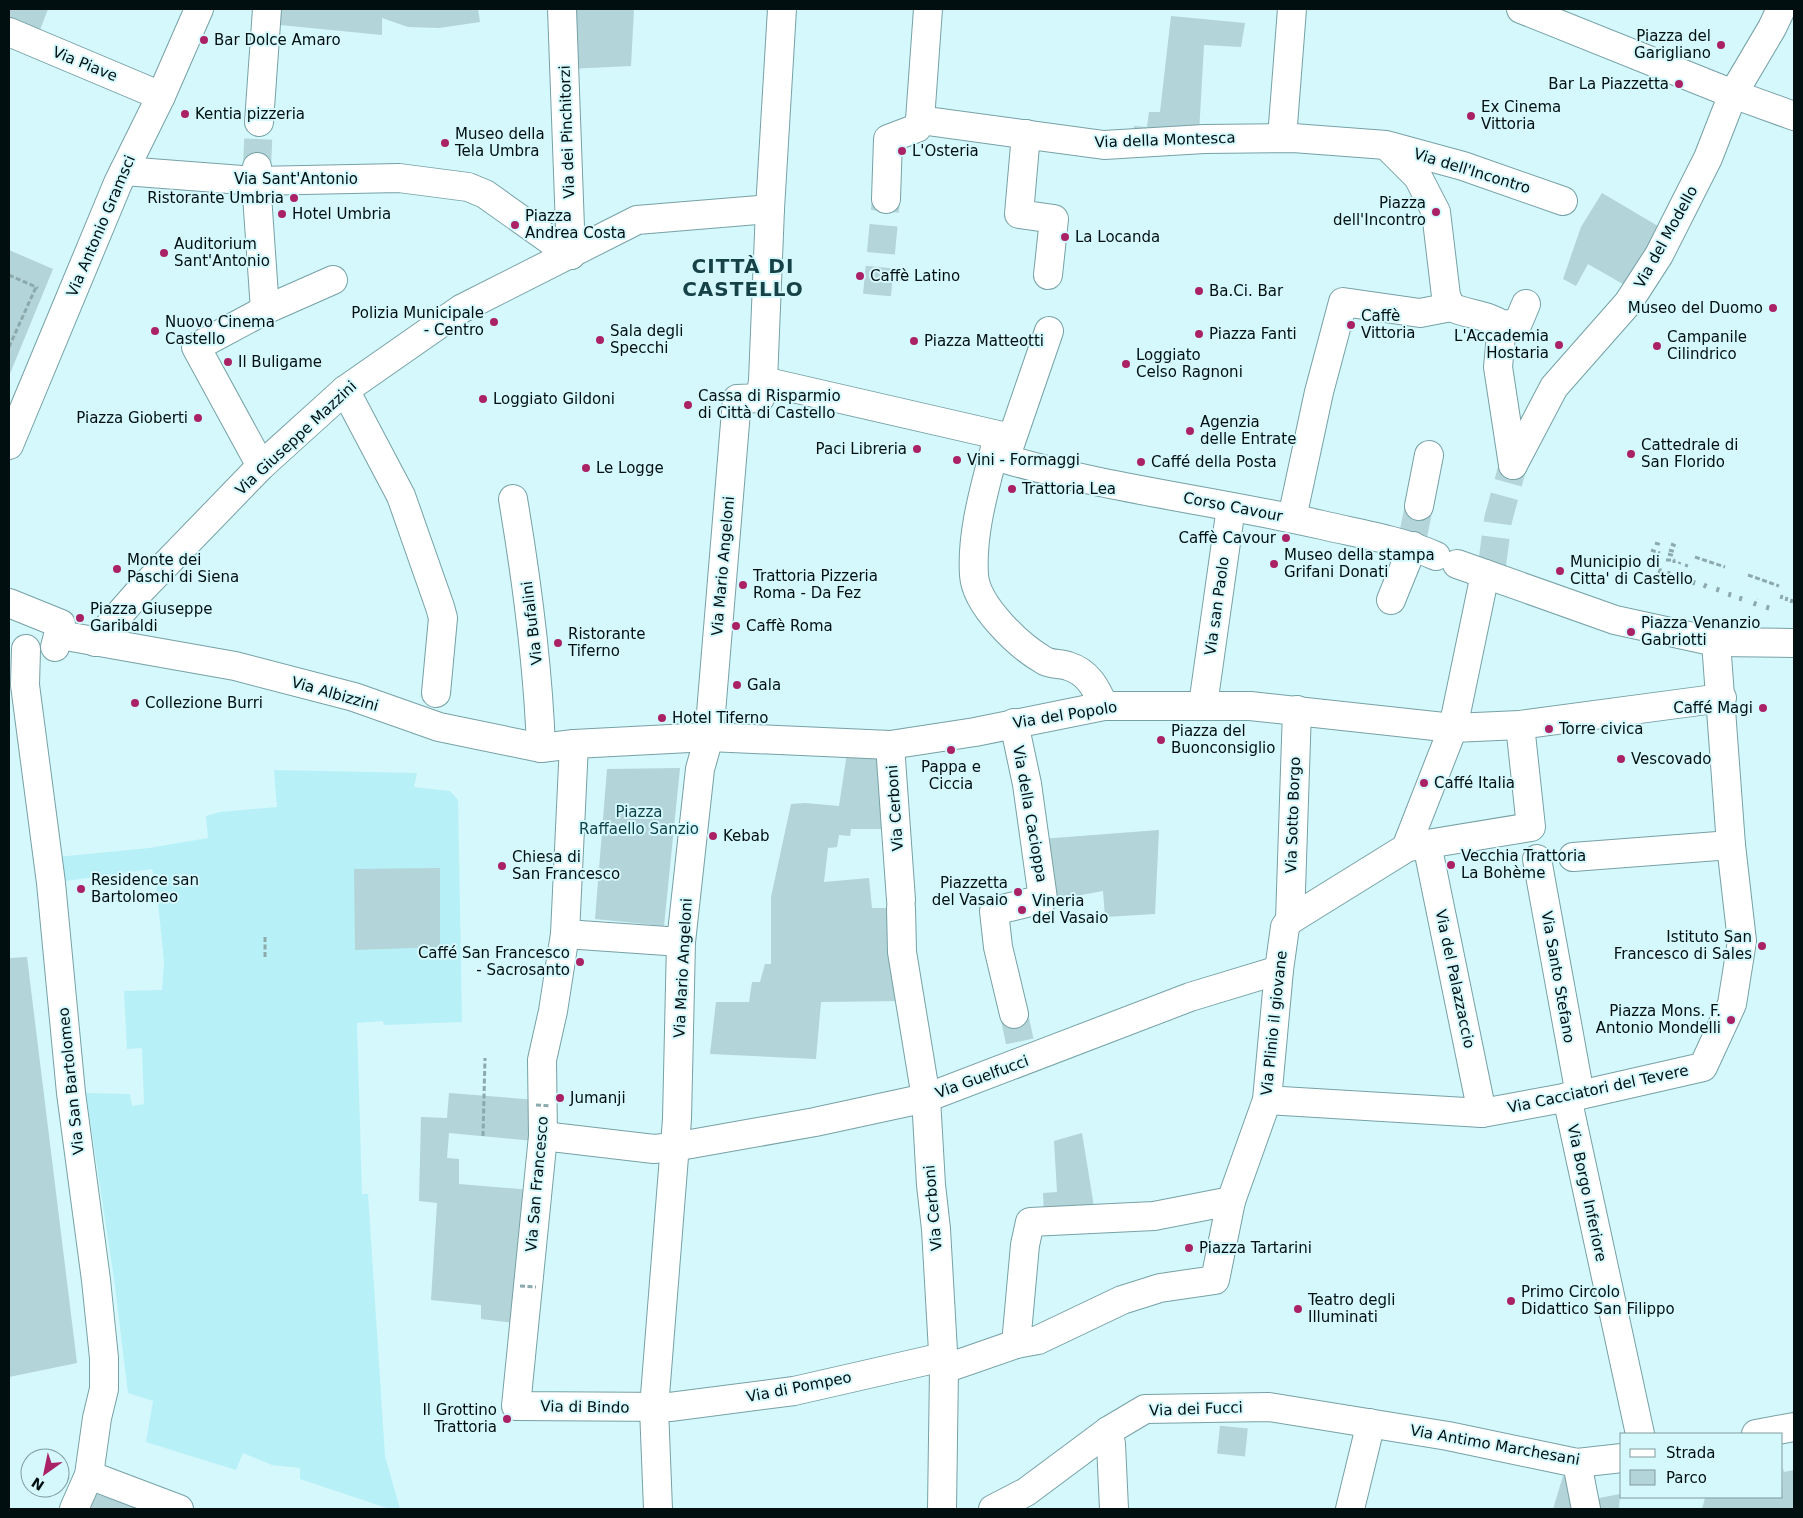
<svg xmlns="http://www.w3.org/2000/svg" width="1803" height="1518" font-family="'DejaVu Sans',sans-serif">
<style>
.built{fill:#b8f0f7}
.green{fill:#b3d4d8}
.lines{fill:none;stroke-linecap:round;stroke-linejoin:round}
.minor-tunnel{stroke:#b4d5d9;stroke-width:28;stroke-dasharray:28 14;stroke-linecap:butt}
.minor-casing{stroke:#76a1a6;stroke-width:30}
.path{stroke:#8ca9ac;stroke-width:3;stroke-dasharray:5 2.5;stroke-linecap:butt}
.minor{stroke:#fff;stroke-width:28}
.path-bridge{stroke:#8ca9ac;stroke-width:3;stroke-dasharray:5 2.5;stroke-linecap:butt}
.poi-dot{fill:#aa2166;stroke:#d4f8fc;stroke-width:2}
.labels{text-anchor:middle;stroke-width:4;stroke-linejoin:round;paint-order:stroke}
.poi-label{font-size:15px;fill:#010f11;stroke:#d4f8fc;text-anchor:start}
.street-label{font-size:15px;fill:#010f11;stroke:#d4f8fc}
.park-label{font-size:15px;fill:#0d3f45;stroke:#d4f8fc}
.district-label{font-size:20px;font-weight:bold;letter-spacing:1px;fill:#164146;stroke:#d4f8fc}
</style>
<rect width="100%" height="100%" fill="#d4f8fc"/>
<path class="built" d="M274,770L417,773L414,787L450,791L458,800L462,1022L384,1025L383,1021L357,1023L362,1194H368L385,1456L400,1509H390L300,1479V1468L272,1465L243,1453L236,1470L146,1442L153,1401L128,1393L114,1279L86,1093L130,1094L132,1106L144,1104L142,1048L127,1049L124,991L162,990L164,962L156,883L152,869L51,883L47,858L149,848L208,838L206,816L220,812L277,807Z"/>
<g class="green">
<path d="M9,9H48L40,30L9,17Z"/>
<path d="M272,9H478L480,22L439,28L408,27L382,18V35L270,24Z"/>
<path d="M567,9H634L631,66L568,69Z"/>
<path d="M1171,16L1245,23L1241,47L1204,45L1199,133L1133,138L1134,126L1147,127L1149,112H1160Z"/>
<path d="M1602,193L1663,229L1628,287L1588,264L1576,286L1563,279L1581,227Z"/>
<path d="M9,250L53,269L9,376Z"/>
<path d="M847,753H886L893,829H851L850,836L839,835L837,847L828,848L824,882L869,878L872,908H896L902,1001L821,1002L816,1059L710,1054L716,1002H749L752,982H760L765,964H771V897L791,804L805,803L839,806Z"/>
<path d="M680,768L664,926L595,919L607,769Z"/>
<path d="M1159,830L1155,914L1105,917L1103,891L1048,901L1041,839Z"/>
<path d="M440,868V947L355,950L354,869Z"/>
<path d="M27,957L77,1363L9,1377V958Z"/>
<path d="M449,1093L537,1100L534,1141L449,1133L447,1158L459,1159V1184L531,1190L515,1323L481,1319V1305L431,1300L437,1203L419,1201L421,1117L447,1118Z"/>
<path d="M1082,1133L1095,1213L1044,1216L1043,1193L1057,1192L1054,1141Z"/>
<path d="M1783,1468L1784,1472L1794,1470V1509H1702L1705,1498L1702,1497H1782Z"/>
<path d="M1563,1476L1572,1478L1578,1509H1553Z"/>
<path d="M87,1491L141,1509H81Z"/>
<path d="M1620,1494L1619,1509H1597L1594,1499Z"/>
</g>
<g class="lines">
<g class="minor-tunnel">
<path d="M257,167L259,122"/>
<path d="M877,295L886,199"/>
<path d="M1413,536L1419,506"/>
<path d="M1492,565L1498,520L1513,465"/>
<path d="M1014,1014L1023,1057"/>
<path d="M1231,1455L1234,1426"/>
</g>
<defs>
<g id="minor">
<path d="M562,9L571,255"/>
<path d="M1521,9L1733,94L1794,116"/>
<path d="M9,32L161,96"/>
<path d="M920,120L1104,145L1204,139L1293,138L1386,145L1463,166L1563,201"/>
<path d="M259,122L267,9"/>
<path d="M1026,134L1019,214L1054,219L1048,275"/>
<path d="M1282,138L1292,9"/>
<path d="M1387,146L1418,177L1436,212L1446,296L1451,307"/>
<path d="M257,167L256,181L265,310"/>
<path d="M124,171L256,181L399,178L468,187L485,194L571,255"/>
<path d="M886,199L888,139L917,128L920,120L928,9"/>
<path d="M1451,307C1468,315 1487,314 1502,325L1498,367L1513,465"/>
<path d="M1502,325L1518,323L1526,304"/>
<path d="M1049,331L1005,459C1109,489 1217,501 1322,525C1360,534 1400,540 1436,556"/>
<path d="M763,381L1011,438"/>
<path d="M345,390L401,496L440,607L443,618L436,693"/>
<path d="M998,436C987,481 971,529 974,575C976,606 1020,647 1045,661C1053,665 1060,663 1068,666C1088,672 1096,688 1104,706"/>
<path d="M9,445L118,183L161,96L199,9"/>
<path d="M1513,465L1554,387L1628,303L1659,255L1708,158L1733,94L1772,28L1781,9"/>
<path d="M261,466L196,347L265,310L333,280"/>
<path d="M513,499C527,582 538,664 541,748"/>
<path d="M1419,506L1429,455"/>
<path d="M1292,518L1319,392L1343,302L1420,313L1451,307"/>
<path d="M1457,564L1615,620L1716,642L1794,643"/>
<path d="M1391,600L1413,546"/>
<path d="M9,603L61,624L55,647"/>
<path d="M60,635L235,666L354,697L439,727L541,748L574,744L709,737L890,745L975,732L1104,706H1250L1453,728L1520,725L1722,698"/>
<path d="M95,642L139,592L261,466L345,390L461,309L637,220L770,209"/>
<path d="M26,649L25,685L51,883L71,1093L96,1280L104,1358V1389L97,1418L89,1475L74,1509"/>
<path d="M1203,705L1231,507"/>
<path d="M1014,723L1027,784L1043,899L994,911L998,947L1014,1014"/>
<path d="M574,744L565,934L553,1011L542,1060L543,1136L516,1406L670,1407L794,1391L943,1357"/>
<path d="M890,745L901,900"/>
<path d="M1427,844L1482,1113"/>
<path d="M1409,847L1531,827L1520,725"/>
<path d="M1573,857L1731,845"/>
<path d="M1537,859L1580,1095"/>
<path d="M901,908L902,952L926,1098L931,1185L936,1229L944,1369L942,1509"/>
<path d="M1290,920L1297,710"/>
<path d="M565,934L681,942"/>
<path d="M1567,1097L1640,1434"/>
<path d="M1267,1100L1482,1113L1580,1095L1703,1067L1732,1004L1742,941L1731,845L1716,642"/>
<path d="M543,1136L654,1149L674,1147L815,1122L926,1098L1190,997L1279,970"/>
<path d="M1016,1344L1025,1245L1030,1222L1154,1216L1231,1201"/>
<path d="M944,1369L1016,1344L1038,1340L1122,1300L1160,1288L1215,1280L1231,1201L1267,1100L1279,970L1285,927L1290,920L1406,848L1453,728L1485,574"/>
<path d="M1108,1431L1111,1444L1114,1509"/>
<path d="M1756,1434L1794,1427"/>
<path d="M1577,1463L1586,1509"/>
<path d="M89,1475L179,1509"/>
<path d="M658,1509L654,1408L677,1119L681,942L700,769L709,737L737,399L760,398L763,381L770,209L782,9"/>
<path d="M993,1509L1026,1492L1108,1431L1145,1409L1269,1407L1448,1436L1577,1463L1622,1458"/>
<path d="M1350,1509L1367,1439L1369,1423"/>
</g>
</defs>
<use href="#minor" class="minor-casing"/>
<g class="path">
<path d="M9,275L38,288"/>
<path d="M9,347L36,287"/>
<path d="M1655,543L1662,545"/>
<path d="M1671,544L1678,547"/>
<path d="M1651,550L1660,553"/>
<path d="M1669,550L1676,552"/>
<path d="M1668,554L1675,556"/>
<path d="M1650,557L1658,558"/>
<path d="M1695,557L1725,567"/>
<path d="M1666,560H1674V563"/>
<path d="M1648,563L1656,565"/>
<path d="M1679,564L1680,562"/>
<path d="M1648,567L1656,565"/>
<path d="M1686,567L1687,564"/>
<path d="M1659,573L1661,567"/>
<path d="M1748,575L1779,586"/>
<path d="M1668,576L1670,569"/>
<path d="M1675,579L1677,572"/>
<path d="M1682,581L1684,574"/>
<path d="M1693,585L1695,578"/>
<path d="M1704,588L1707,582"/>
<path d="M1717,592L1719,586"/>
<path d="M1793,596H1794"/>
<path d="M1729,597L1731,590"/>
<path d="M1781,599L1782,595"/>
<path d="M1740,601L1742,594"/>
<path d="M1786,601L1787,597"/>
<path d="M1791,603L1792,599"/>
<path d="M1754,606L1757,599"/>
<path d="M1767,610L1769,603"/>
<path d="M265,937V958"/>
<path d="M483,1136L485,1058"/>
</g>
<use href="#minor" class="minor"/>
<g class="path-bridge">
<path d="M536,1105L551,1106"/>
<path d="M520,1286L536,1287"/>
</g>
</g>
<g class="poi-dot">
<circle cx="204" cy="40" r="5"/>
<circle cx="1721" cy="45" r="5"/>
<circle cx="1679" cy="84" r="5"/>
<circle cx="185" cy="114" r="5"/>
<circle cx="1471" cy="116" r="5"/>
<circle cx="445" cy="143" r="5"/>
<circle cx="902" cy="151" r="5"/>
<circle cx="294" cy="198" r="5"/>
<circle cx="1436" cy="212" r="5"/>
<circle cx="282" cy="214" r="5"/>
<circle cx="515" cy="225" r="5"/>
<circle cx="1065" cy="237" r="5"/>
<circle cx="164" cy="253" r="5"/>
<circle cx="860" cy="276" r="5"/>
<circle cx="1199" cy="291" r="5"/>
<circle cx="1773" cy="308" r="5"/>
<circle cx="494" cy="322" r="5"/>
<circle cx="1351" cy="325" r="5"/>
<circle cx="155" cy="331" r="5"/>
<circle cx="1199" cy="334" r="5"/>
<circle cx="600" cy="340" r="5"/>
<circle cx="914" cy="341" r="5"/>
<circle cx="1559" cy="345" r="5"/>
<circle cx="1657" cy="346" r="5"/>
<circle cx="228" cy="362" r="5"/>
<circle cx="1126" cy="364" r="5"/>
<circle cx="483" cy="399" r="5"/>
<circle cx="688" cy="405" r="5"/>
<circle cx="198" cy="418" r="5"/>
<circle cx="1190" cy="431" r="5"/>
<circle cx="917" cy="449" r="5"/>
<circle cx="1631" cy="454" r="5"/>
<circle cx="957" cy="460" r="5"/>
<circle cx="1141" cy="462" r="5"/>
<circle cx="586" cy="468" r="5"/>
<circle cx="1012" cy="489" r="5"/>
<circle cx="1286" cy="538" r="5"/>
<circle cx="1274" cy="564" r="5"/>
<circle cx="117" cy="569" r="5"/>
<circle cx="1560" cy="571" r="5"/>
<circle cx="743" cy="585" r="5"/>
<circle cx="80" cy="618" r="5"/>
<circle cx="736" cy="626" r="5"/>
<circle cx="1631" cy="632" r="5"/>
<circle cx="558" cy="643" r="5"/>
<circle cx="737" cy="685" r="5"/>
<circle cx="135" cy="703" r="5"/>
<circle cx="1763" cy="708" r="5"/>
<circle cx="662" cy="718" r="5"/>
<circle cx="1549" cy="729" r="5"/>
<circle cx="1161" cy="740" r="5"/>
<circle cx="951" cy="750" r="5"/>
<circle cx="1621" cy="759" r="5"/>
<circle cx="1424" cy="783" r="5"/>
<circle cx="713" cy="836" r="5"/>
<circle cx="1451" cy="865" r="5"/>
<circle cx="502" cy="866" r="5"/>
<circle cx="81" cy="889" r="5"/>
<circle cx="1018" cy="892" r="5"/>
<circle cx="1022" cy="910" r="5"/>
<circle cx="1762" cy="946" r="5"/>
<circle cx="580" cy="962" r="5"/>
<circle cx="1731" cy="1020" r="5"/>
<circle cx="560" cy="1098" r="5"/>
<circle cx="1189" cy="1248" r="5"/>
<circle cx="1511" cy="1301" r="5"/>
<circle cx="1298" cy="1309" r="5"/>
<circle cx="507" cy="1419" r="5"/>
</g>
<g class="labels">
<g class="poi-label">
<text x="1711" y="41" text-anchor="end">Piazza del<tspan x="1711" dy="17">Garigliano</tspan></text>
<text x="214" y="45">Bar Dolce Amaro</text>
<text x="1669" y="89" text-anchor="end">Bar La Piazzetta</text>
<text x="1481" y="112">Ex Cinema<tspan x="1481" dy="17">Vittoria</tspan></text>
<text x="195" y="119">Kentia pizzeria</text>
<text x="455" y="139">Museo della<tspan x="455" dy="17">Tela Umbra</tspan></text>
<text x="912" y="156">L'Osteria</text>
<text x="284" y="203" text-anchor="end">Ristorante Umbria</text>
<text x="1426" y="208" text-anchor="end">Piazza<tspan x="1426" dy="17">dell'Incontro</tspan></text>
<text x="292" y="219">Hotel Umbria</text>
<text x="525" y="221">Piazza<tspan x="525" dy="17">Andrea Costa</tspan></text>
<text x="1075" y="242">La Locanda</text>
<text x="174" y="249">Auditorium<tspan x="174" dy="17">Sant'Antonio</tspan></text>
<text x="870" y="281">Caffè Latino</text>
<text x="1209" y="296">Ba.Ci. Bar</text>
<text x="1763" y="313" text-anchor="end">Museo del Duomo</text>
<text x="484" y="318" text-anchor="end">Polizia Municipale<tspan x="484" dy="17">- Centro</tspan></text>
<text x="1361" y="321">Caffè<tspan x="1361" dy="17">Vittoria</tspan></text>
<text x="165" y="327">Nuovo Cinema<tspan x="165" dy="17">Castello</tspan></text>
<text x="610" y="336">Sala degli<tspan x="610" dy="17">Specchi</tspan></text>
<text x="1209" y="339">Piazza Fanti</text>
<text x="1549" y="341" text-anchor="end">L'Accademia<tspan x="1549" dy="17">Hostaria</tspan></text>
<text x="1667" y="342">Campanile<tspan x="1667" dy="17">Cilindrico</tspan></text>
<text x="924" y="346">Piazza Matteotti</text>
<text x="1136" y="360">Loggiato<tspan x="1136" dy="17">Celso Ragnoni</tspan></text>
<text x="238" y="367">Il Buligame</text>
<text x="698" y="401">Cassa di Risparmio<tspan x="698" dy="17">di Città di Castello</tspan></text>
<text x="493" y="404">Loggiato Gildoni</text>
<text x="188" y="423" text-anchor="end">Piazza Gioberti</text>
<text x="1200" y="427">Agenzia<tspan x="1200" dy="17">delle Entrate</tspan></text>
<text x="1641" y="450">Cattedrale di<tspan x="1641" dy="17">San Florido</tspan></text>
<text x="907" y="454" text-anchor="end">Paci Libreria</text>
<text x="967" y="465">Vini - Formaggi</text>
<text x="1151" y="467">Caffé della Posta</text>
<text x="596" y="473">Le Logge</text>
<text x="1022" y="494">Trattoria Lea</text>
<text x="1276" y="543" text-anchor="end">Caffè Cavour</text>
<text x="1284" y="560">Museo della stampa<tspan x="1284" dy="17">Grifani Donati</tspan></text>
<text x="127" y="565">Monte dei<tspan x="127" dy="17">Paschi di Siena</tspan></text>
<text x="1570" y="567">Municipio di<tspan x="1570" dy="17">Citta' di Castello</tspan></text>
<text x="753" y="581">Trattoria Pizzeria<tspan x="753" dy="17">Roma - Da Fez</tspan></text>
<text x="90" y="614">Piazza Giuseppe<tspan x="90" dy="17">Garibaldi</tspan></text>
<text x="1641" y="628">Piazza Venanzio<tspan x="1641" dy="17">Gabriotti</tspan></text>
<text x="746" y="631">Caffè Roma</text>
<text x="568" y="639">Ristorante<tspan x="568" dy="17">Tiferno</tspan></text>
<text x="747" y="690">Gala</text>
<text x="145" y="708">Collezione Burri</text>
<text x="1753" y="713" text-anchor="end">Caffé Magi</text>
<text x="672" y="723">Hotel Tiferno</text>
<text x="1559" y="734">Torre civica</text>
<text x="1171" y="736">Piazza del<tspan x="1171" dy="17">Buonconsiglio</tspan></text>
<text x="1631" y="764">Vescovado</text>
<text x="951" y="772" text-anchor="middle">Pappa e<tspan x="951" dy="17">Ciccia</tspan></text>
<text x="1434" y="788">Caffé Italia</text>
<text x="723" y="841">Kebab</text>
<text x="1461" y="861">Vecchia Trattoria<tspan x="1461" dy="17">La Bohème</tspan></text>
<text x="512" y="862">Chiesa di<tspan x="512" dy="17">San Francesco</tspan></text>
<text x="91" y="885">Residence san<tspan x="91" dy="17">Bartolomeo</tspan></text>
<text x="1008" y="888" text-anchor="end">Piazzetta<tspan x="1008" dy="17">del Vasaio</tspan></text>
<text x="1032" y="906">Vineria<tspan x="1032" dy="17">del Vasaio</tspan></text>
<text x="1752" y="942" text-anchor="end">Istituto San<tspan x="1752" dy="17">Francesco di Sales</tspan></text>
<text x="570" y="958" text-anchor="end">Caffé San Francesco<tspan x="570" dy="17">- Sacrosanto</tspan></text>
<text x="1721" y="1016" text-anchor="end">Piazza Mons. F.<tspan x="1721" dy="17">Antonio Mondelli</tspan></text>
<text x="570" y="1103">Jumanji</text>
<text x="1199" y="1253">Piazza Tartarini</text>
<text x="1521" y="1297">Primo Circolo<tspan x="1521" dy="17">Didattico San Filippo</tspan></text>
<text x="1308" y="1305">Teatro degli<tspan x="1308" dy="17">Illuminati</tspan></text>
<text x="497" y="1415" text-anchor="end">Il Grottino<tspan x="497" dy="17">Trattoria</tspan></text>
</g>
<g class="street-label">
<text transform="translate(85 64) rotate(22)" y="5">Via Piave</text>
<text transform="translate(567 132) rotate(-92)" y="5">Via dei Pinchitorzi</text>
<text transform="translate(1165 140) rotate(-2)" y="5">Via della Montesca</text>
<text transform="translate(1472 171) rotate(17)" y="5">Via dell'Incontro</text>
<text x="296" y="184">Via Sant'Antonio</text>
<text transform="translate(101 226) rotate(-67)" y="5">Via Antonio Gramsci</text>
<text transform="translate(1666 237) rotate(-61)" y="5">Via del Modello</text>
<text transform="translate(296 438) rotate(-43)" y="5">Via Giuseppe Mazzini</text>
<text transform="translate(1233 507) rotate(11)" y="5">Corso Cavour</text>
<text transform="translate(723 566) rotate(-85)" y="5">Via Mario Angeloni</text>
<text transform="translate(1217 606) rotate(-82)" y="5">Via san Paolo</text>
<text transform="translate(532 623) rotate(-97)" y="5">Via Bufalini</text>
<text transform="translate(335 694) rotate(16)" y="5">Via Albizzini</text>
<text transform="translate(1065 715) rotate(-9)" y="5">Via del Popolo</text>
<text transform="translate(895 808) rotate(-94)" y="5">Via Cerboni</text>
<text transform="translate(1030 814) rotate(80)" y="5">Via della Cacioppa</text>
<text transform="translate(1293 815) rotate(-88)" y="5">Via Sotto Borgo</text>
<text transform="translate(683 968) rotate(-87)" y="5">Via Mario Angeloni</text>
<text transform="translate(1558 977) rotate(80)" y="5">Via Santo Stefano</text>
<text transform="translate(1455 979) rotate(78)" y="5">Via del Palazzaccio</text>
<text transform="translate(1274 1023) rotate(-84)" y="5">Via Plinio il giovane</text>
<text transform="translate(982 1077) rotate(-20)" y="5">Via Guelfucci</text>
<text transform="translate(71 1081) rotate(-96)" y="5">Via San Bartolomeo</text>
<text transform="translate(1598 1089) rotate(-12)" y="5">Via Cacciatori del Tevere</text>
<text transform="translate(537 1184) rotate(-85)" y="5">Via San Francesco</text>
<text transform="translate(1587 1193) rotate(78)" y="5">Via Borgo Inferiore</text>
<text transform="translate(933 1208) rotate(-95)" y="5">Via Cerboni</text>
<text transform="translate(799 1387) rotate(-11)" y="5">Via di Pompeo</text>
<text transform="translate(585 1407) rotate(1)" y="5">Via di Bindo</text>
<text transform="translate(1196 1409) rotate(-2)" y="5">Via dei Fucci</text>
<text transform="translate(1495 1445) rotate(10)" y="5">Via Antimo Marchesani</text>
</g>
<g class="park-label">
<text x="639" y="817">Piazza<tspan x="639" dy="17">Raffaello Sanzio</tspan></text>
</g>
<g class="district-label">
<text x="743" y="273">CITTÀ DI<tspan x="743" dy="23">CASTELLO</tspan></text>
</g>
</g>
<rect width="1803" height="1518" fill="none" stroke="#010f11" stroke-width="20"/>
<rect x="1620" y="1433" width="162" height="65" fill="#d4f8fc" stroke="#809b9e"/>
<rect x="1630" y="1449" width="25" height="8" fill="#ffffff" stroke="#809b9e"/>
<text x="1666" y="1458" font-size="15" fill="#010f11">Strada</text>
<rect x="1630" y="1470" width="25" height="15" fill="#b3d4d8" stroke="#809b9e"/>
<text x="1666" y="1483" font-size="15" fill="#010f11">Parco</text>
<g transform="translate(45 1473) rotate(213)"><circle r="24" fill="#d4f8fc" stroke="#809b9e"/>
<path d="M0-4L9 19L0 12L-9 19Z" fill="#aa2166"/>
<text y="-8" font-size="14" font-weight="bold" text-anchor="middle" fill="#010f11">N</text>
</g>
</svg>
